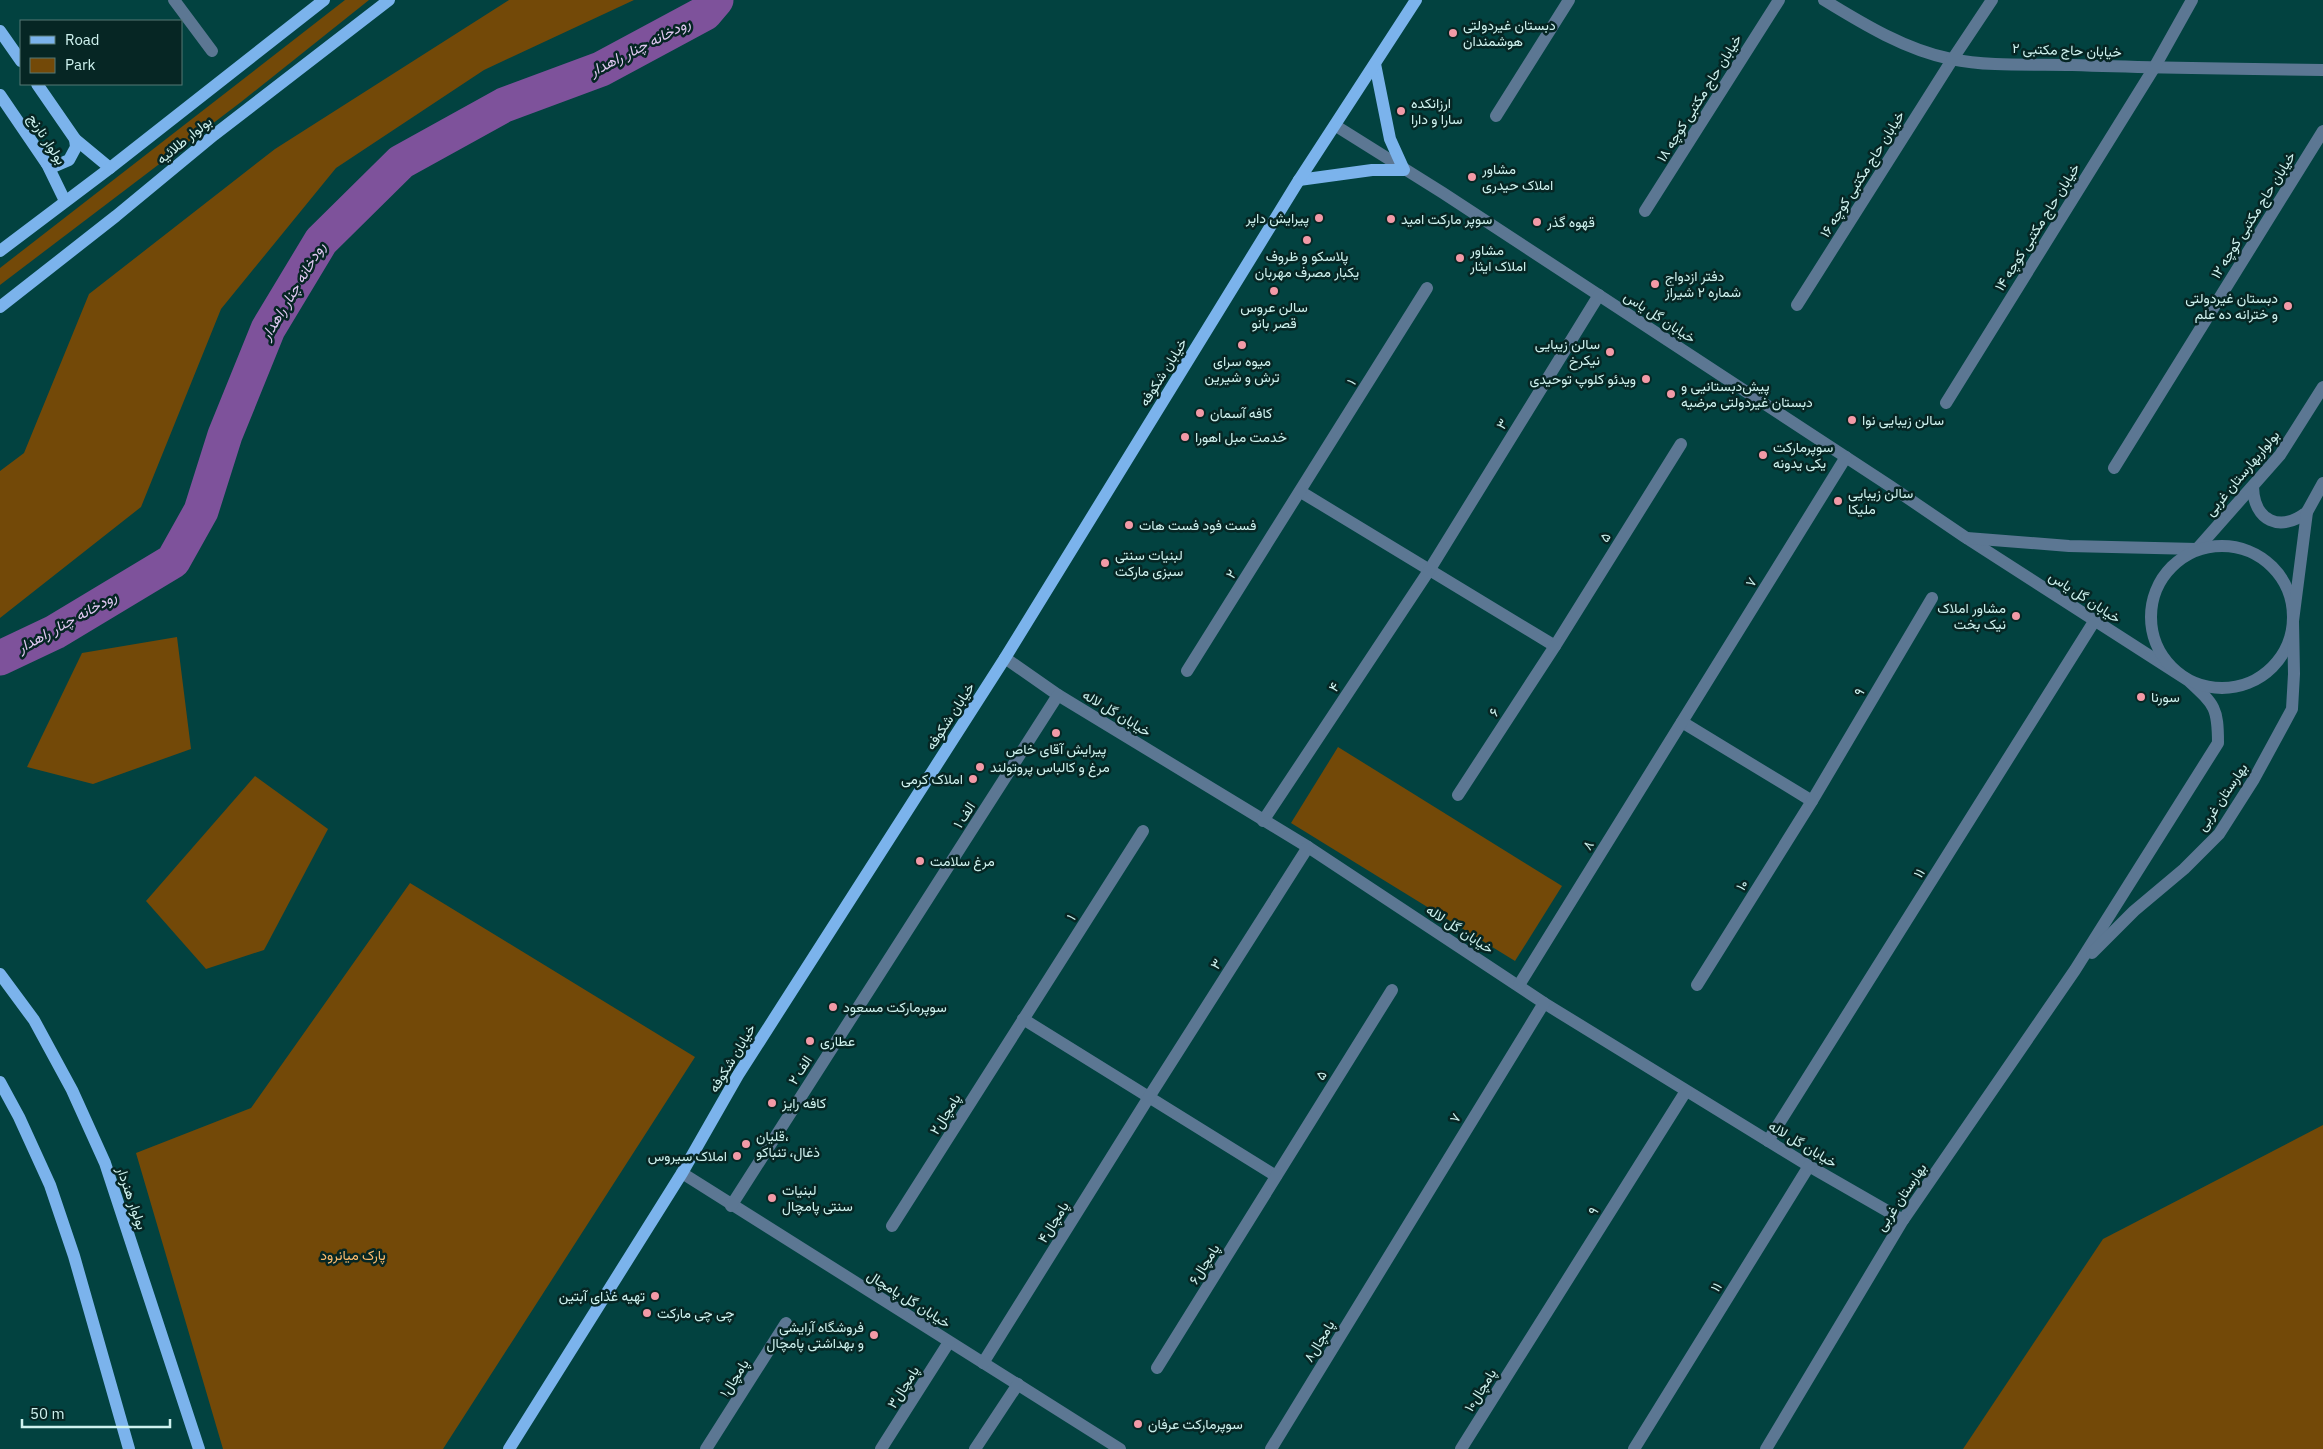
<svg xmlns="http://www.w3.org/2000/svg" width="2323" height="1449" font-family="'IBM Plex Sans',Vazirmatn,sans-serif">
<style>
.green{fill:#734908}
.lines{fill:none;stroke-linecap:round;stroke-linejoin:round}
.river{stroke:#7e529b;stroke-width:35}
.minor{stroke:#5c7793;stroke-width:12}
.major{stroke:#7bb3ec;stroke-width:12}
.poi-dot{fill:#f39aa7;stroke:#062624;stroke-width:2}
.labels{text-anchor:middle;stroke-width:5;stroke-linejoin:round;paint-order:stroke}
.poi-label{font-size:14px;fill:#cff2ef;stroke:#062624;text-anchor:start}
.street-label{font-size:14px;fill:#cff2ef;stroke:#062624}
.park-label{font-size:14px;fill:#fcbc6f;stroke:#062624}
.water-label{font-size:15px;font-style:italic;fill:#dfc8f1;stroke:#062624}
</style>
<rect width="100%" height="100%" fill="#024240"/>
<g class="green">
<path d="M345,0H369L241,102L0,285V268Z"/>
<path d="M509,0H634L484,70L336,168L221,309L141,507L0,618V471L24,453L89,294L275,149Z"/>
<path d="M177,637L191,749L93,784L27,767L82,653Z"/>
<path d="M1338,747L1562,886L1515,961L1291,823Z"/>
<path d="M255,776L328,829L264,950L206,969L146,901Z"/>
<path d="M410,883L695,1057L443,1449H223L136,1153L251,1108Z"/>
<path d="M2323,1125V1449H1963L2103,1239Z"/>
</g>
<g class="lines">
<path class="river" d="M0,658L55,632L173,561L201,511L225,435L268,329L321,241L401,162L504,105L601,69L705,13L716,0"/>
<g class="minor">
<path d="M174,0L212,51"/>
<path d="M1824,0C1863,24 1906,50 1951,59C1990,67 2033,64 2072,65C2156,68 2239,69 2323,70"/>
<path d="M1496,116L1569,0"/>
<path d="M1336,126L1443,193L1890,486L1965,537L2189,681C2215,705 2218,708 2218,743L2075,970L1903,1220L1766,1449"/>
<path d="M1645,211L1779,0"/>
<path d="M1797,305L1952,60L1992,0"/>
<path d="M1946,403L2154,68L2192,0"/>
<path d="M2114,468L2323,131"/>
<path d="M2253,487C2254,521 2280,533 2307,512"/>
<path d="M1301,492L1555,646"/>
<path d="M1967,538L2069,546L2197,549L2280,455L2323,387"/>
<circle cx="2222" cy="617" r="71"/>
<path d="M1005,658L1058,695L1308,847L1544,1003L1809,1166L1903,1220"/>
<path d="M1187,671L1427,288"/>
<path d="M1682,722L1812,801"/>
<path d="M1458,795L1555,646L1681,444"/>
<path d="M1263,821L1430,569L1599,295"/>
<path d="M2092,953L2134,911L2184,869L2219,834L2254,779L2292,709L2294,674L2293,621L2307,512L2323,483"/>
<path d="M1519,985L1846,457"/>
<path d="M1697,985L1812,801L1932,598"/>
<path d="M1023,1019L1276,1176"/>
<path d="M1768,1141L2095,620"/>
<path d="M682,1173L1120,1449"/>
<path d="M731,1206L1058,695"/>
<path d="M892,1226L1143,831"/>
<path d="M983,1363L1149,1097L1308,847"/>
<path d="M1157,1368L1392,990"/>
<path d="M706,1449L786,1323"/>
<path d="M881,1449L949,1342"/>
<path d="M975,1449L1018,1384"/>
<path d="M1271,1449L1544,1003"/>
<path d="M1461,1449L1686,1091"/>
<path d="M1634,1449L1809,1166"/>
</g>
<g class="major">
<path d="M0,31L21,61"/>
<path d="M37,84L75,139L110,168"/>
<path d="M0,95L47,164L65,201"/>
<path d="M47,164L55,166L69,160L76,147L75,139"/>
<path d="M1299,180L1372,170H1404L1390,139L1375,64"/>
<path d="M0,251L110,168L324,0"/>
<path d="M0,307L116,216L214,135L389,0"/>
<path d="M0,974L34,1020L72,1090L105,1163L199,1449"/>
<path d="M0,1082L19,1117L50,1185L74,1256L129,1449"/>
<path d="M509,1449L682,1173L738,1075L1005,658L1299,180L1416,0"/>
</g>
</g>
<g class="poi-dot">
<circle cx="1453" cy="33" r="5"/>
<circle cx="1401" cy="111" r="5"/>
<circle cx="1472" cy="177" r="5"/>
<circle cx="1319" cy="218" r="5"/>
<circle cx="1391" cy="219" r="5"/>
<circle cx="1537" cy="222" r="5"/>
<circle cx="1307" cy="240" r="5"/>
<circle cx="1460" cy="258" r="5"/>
<circle cx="1655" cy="284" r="5"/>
<circle cx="1274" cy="291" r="5"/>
<circle cx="2288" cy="306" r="5"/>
<circle cx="1242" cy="345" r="5"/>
<circle cx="1610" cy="352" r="5"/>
<circle cx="1646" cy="379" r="5"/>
<circle cx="1671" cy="394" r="5"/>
<circle cx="1200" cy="413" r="5"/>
<circle cx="1852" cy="420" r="5"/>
<circle cx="1185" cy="437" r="5"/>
<circle cx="1763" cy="455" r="5"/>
<circle cx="1838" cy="501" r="5"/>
<circle cx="1129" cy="525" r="5"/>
<circle cx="1105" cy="563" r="5"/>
<circle cx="2016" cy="616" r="5"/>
<circle cx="2141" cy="697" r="5"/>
<circle cx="1056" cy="733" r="5"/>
<circle cx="980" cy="767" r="5"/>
<circle cx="973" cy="779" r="5"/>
<circle cx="920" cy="861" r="5"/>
<circle cx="833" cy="1007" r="5"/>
<circle cx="810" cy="1041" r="5"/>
<circle cx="772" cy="1103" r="5"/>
<circle cx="746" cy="1144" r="5"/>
<circle cx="737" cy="1156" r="5"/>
<circle cx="772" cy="1198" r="5"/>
<circle cx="655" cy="1296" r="5"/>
<circle cx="647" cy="1313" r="5"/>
<circle cx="874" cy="1335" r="5"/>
<circle cx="1138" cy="1424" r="5"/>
</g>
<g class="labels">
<g class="poi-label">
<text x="1463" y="30">دبستان غیردولتی<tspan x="1463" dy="16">هوشمندان</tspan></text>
<text x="1411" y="108">ارزانکده<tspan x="1411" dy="16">سارا و دارا</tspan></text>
<text x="1482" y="174">مشاور<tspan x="1482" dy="16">املاک حیدری</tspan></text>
<text x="1309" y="223" text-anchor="end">پیرایش داپر</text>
<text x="1401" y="224">سوپر مارکت امید</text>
<text x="1547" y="227">قهوه گذر</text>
<text x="1470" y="255">مشاور<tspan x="1470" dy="16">املاک ایثار</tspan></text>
<text x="1307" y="261" text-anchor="middle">پلاسکو و ظروف<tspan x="1307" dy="16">یکبار مصرف مهربان</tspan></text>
<text x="1665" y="281">دفتر ازدواج<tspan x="1665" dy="16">شماره ۲ شیراز</tspan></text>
<text x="2278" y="303" text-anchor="end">دبستان غیردولتی<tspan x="2278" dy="16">و خترانه ده علم</tspan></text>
<text x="1274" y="312" text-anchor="middle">سالن عروس<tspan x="1274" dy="16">قصر بانو</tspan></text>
<text x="1600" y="349" text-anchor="end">سالن زیبایی<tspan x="1600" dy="16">نیکرخ</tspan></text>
<text x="1242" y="366" text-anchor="middle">میوه سرای<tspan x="1242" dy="16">ترش و شیرین</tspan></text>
<text x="1636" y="384" text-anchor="end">ویدئو کلوپ توحیدی</text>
<text x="1681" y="391">پیش‌دبستانیی و<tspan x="1681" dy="16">دبستان غیردولتی مرضیه</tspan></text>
<text x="1210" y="418">کافه آسمان</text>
<text x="1862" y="425">سالن زیبایی نوا</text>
<text x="1195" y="442">خدمت مبل اهورا</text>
<text x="1773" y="452">سوپرمارکت<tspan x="1773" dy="16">یکی یدونه</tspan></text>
<text x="1848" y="498">سالن زیبایی<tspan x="1848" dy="16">ملیکا</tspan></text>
<text x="1139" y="530">فست فود فست هات</text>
<text x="1115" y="560">لبنیات سنتی<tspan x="1115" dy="16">سبزی مارکت</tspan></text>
<text x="2006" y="613" text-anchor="end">مشاور املاک<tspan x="2006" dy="16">نیک بخت</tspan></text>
<text x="2151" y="702">سورنا</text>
<text x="1056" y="754" text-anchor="middle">پیرایش آقای خاص</text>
<text x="990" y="772">مرغ و کالباس پروتولند</text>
<text x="963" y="784" text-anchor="end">املاک کرمی</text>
<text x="930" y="866">مرغ سلامت</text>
<text x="843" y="1012">سوپرمارکت مسعود</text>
<text x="820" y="1046">عطاری</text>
<text x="782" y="1108">کافه رایز</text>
<text x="756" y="1141">قلیان،<tspan x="756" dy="16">ذغال، تنباکو</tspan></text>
<text x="727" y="1161" text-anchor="end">املاک سیروس</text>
<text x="782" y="1195">لبنیات<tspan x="782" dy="16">سنتی پامچال</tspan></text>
<text x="645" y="1301" text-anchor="end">تهیه غذای آبتین</text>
<text x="657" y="1318">چی چی مارکت</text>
<text x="864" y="1332" text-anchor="end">فروشگاه آرایشی<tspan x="864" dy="16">و بهداشتی پامچال</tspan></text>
<text x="1148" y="1429">سوپرمارکت عرفان</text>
</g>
<g class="street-label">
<text transform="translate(2067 50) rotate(2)" y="5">خیابان حاج مکتبی ۲</text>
<text transform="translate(1699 98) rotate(-58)" y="5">خیابان حاج مکتبی کوچه ۱۸</text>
<text transform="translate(47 139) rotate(57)" y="5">بولوار نارنج</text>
<text transform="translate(184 140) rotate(-39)" y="5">بولوار طلائیه</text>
<text transform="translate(1862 174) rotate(-58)" y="5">خیابان حاج مکتبی کوچه ۱۶</text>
<text transform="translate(2253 215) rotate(-58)" y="5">خیابان حاج مکتبی کوچه ۱۲</text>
<text transform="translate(2037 227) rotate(-58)" y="5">خیابان حاج مکتبی کوچه ۱۴</text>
<text transform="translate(1660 317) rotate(33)" y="5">خیابان گل یاس</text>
<text transform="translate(1163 372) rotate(-58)" y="5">خیابان شکوفه</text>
<text transform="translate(1351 382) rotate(-58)" y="5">۱</text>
<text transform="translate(1502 424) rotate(-58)" y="5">۳</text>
<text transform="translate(2242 473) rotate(-50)" y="5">بولواربهارستان غربی</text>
<text transform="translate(1605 537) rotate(-58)" y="5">۵</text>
<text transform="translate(1231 574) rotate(-58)" y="5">۲</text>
<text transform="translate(1751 582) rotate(-58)" y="5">۷</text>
<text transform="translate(2085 597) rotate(33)" y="5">خیابان گل یاس</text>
<text transform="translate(1334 687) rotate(-57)" y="5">۴</text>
<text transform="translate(1859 692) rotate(-59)" y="5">۹</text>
<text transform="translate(1494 712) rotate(-57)" y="5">۶</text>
<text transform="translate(1117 713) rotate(31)" y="5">خیابان گل لاله</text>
<text transform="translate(950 716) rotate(-57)" y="5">خیابان شکوفه</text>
<text transform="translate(2222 797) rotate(-56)" y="5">بهارستان غربی</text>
<text transform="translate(964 815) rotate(-57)" y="5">۱ الف</text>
<text transform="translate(1588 845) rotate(-58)" y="5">۸</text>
<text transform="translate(1919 873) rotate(-58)" y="5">۱۱</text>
<text transform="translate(1742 885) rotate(-58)" y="5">۱۰</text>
<text transform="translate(1071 917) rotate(-57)" y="5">۱</text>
<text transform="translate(1460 929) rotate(33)" y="5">خیابان گل لاله</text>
<text transform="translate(1216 964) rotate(-57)" y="5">۳</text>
<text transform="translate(732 1058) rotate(-59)" y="5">خیابان شکوفه</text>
<text transform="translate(800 1070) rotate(-57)" y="5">۲ الف</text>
<text transform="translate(1321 1075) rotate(-58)" y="5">۵</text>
<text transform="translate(945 1114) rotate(-58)" y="5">پامچال۲</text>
<text transform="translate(1455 1118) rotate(-59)" y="5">۷</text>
<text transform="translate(1803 1144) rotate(31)" y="5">خیابان گل لاله</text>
<text transform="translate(1901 1197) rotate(-56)" y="5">بهارستان غربی</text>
<text transform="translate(132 1198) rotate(71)" y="5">بولوار هنردار</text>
<text transform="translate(1593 1211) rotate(-58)" y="5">۹</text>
<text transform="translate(1053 1222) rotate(-58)" y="5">پامچال۴</text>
<text transform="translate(1204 1264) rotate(-58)" y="5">پامچال۶</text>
<text transform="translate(1716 1287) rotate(-58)" y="5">۱۱</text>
<text transform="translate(909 1299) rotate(32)" y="5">خیابان گل پامچال</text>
<text transform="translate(1319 1341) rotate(-59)" y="5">پامچال۸</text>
<text transform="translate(734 1378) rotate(-58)" y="5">پامچال۱</text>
<text transform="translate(903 1387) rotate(-58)" y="5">پامچال۳</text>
<text transform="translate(1480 1390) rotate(-58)" y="5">پامچال۱۰</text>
</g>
<g class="park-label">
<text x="353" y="1260">پارک میانرود</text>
</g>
<g class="water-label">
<text transform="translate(640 47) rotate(-27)" y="5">رودخانه چنار راهدار</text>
<text transform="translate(293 291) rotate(-59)" y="5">رودخانه چنار راهدار</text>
<text transform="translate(67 622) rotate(-29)" y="5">رودخانه چنار راهدار</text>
</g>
</g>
<rect x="20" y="20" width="162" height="65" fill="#062624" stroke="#567875"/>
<rect x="30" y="36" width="25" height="8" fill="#7bb3ec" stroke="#567875"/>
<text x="65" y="45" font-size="15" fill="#cff2ef">Road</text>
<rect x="30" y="58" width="25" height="15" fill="#734908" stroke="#567875"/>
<text x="65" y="70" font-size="15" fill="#cff2ef">Park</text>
<path d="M22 1419v8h148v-8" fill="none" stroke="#cff2ef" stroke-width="2.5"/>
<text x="30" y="1419" font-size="15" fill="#cff2ef" stroke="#062624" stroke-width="4" paint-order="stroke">50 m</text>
</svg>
